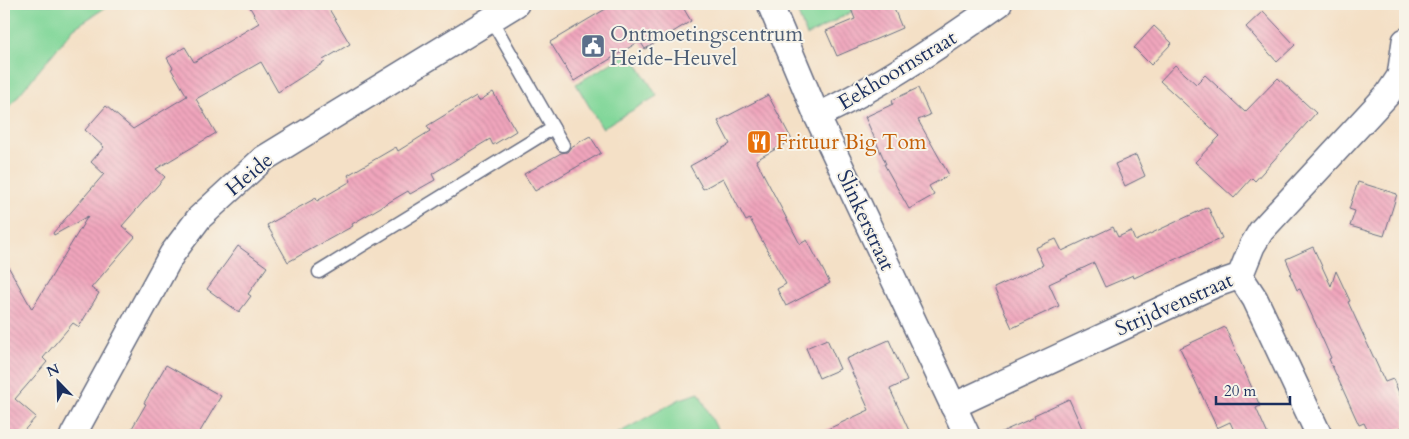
<svg xmlns="http://www.w3.org/2000/svg" width="1409" height="439" font-family="Cardo,serif">
<style>
.green{fill:#82d79a;stroke:#4e837c}
.building{fill:url(#building-back-hatch)}
.lines{fill:none;stroke-linecap:round;stroke-linejoin:round}
.lane-casing{stroke:#676d82;stroke-width:15}
.street-casing{stroke:#676d82;stroke-width:28}
.lane{stroke:#fff;stroke-width:12}
.street{stroke:#fff;stroke-width:25}
.labels{text-anchor:middle;stroke-width:4;stroke-linejoin:round;paint-order:stroke}
.service-label{font-size:21px;fill:#4e5e75;stroke:#f7f3e8;text-anchor:start}
.street-label{font-size:21px;fill:#1b2f5e;stroke:#f7f3e8}
.food-label{font-size:21px;fill:#c56008;stroke:#f7f3e8;text-anchor:start}
</style>
<defs>
<pattern id="building-back-hatch" width="6" height="6" patternUnits="userSpaceOnUse" patternTransform="scale(1.25)"><rect width="6" height="6" fill="#f0a5bc"/><path d="M-1 5l2 2M0 0l6 6M5-1l2 2" fill="none" stroke="#cd8ea4"/></pattern>
</defs>
<rect width="100%" height="100%" fill="#f7f3e8"/>
<filter id="ink" filterUnits="userSpaceOnUse"><feTurbulence type="fractalNoise" baseFrequency=".02" numOctaves="2"/><feDisplacementMap in="SourceGraphic" scale="10" xChannelSelector="R" yChannelSelector="G"/><feConvolveMatrix kernelMatrix="1 2 1 2 8 2 1 2 1" color-interpolation-filters="sRGB"/></filter>
<filter id="wash" filterUnits="userSpaceOnUse"><feTurbulence type="fractalNoise" baseFrequency=".0096" numOctaves="4" result="noise"/><feDisplacementMap in="SourceGraphic" scale="20" xChannelSelector="R" yChannelSelector="G"/><feGaussianBlur stdDeviation="1.12" result="paint"/><feColorMatrix in="noise" values="0 0 0 0 0 0 0 0 0 0 0 0 0 0 0 0 0 1.4 0 .05"/><feComposite in="paint" operator="in"/></filter>
<g filter="url(#wash)">
<rect width="100%" height="100%" fill="#f4e0c6"/>
<g class="green">
<path d="M4,4H111L74,28L4,113Z"/>
<path d="M794,4H858L851,12L807,36Z"/>
<path d="M630,52L657,96L602,128L576,84Z"/>
<path d="M699,393L720,435H615L680,399Z"/>
</g>
<g id="blocks">
<g class="building">
<path d="M248,4H326L350,44L323,60L325,62L278,92L261,62L196,99L216,133L156,169L165,177L122,226L135,237L91,288L99,293L79,327L73,323L43,358L47,362L15,399L36,417L20,435H4V259L32,309L88,216L54,235L53,233L104,174L91,162L104,147L85,130L106,106L133,129L187,96L171,69L173,68L167,58L185,47L194,62L259,23Z"/>
<path d="M614,4H681L691,21L645,49L640,41L574,81L550,42Z"/>
<path d="M849,4H892L902,28L837,56L826,31L855,19Z"/>
<path d="M1263,11L1295,45L1277,62L1246,27Z"/>
<path d="M1154,26L1172,43L1151,65L1134,48Z"/>
<path d="M1175,65L1196,84L1205,75L1245,112L1278,78L1316,113L1255,181L1252,178L1234,198L1195,162L1220,136L1160,81Z"/>
<path d="M918,88L930,115L918,120L949,175L929,186L934,195L909,209L884,164H886L865,117L893,104L892,100Z"/>
<path d="M493,92L516,131L493,145L490,139L432,174L435,180L410,194L408,191L352,224L353,226L288,262L267,225L316,198L317,201L351,181L348,175L396,147L398,151L430,131L427,126L476,96L479,101Z"/>
<path d="M768,95L792,140L756,160L800,244L807,240L830,283L786,306L777,289L786,284L750,219L746,221L723,178L703,189L690,166L730,144L718,121Z"/>
<path d="M590,136L601,153L535,191L524,174L561,153L567,152L571,147Z"/>
<path d="M1136,155L1145,176L1125,186L1115,164Z"/>
<path d="M1358,182L1397,194L1384,236L1350,226L1355,211L1349,209Z"/>
<path d="M1208,207L1222,238L1134,278L1133,275L1105,287L1094,263L1049,284L1059,306L1012,328L994,288L1043,265L1035,248L1056,239L1062,251L1113,227L1118,237L1131,231L1135,241Z"/>
<path d="M238,246L267,267L248,294L251,296L239,312L207,289Z"/>
<path d="M1313,247L1331,286L1336,271L1350,301L1348,302L1385,382L1393,379L1405,406V426L1398,429L1401,435H1370L1364,423L1359,425L1329,359L1331,358L1300,289L1297,290L1290,274L1292,273L1286,259Z"/>
<path d="M1225,327L1260,406L1256,408L1268,435H1236L1230,422L1217,428L1180,348Z"/>
<path d="M827,339L840,369L819,378L806,348Z"/>
<path d="M889,340L907,381L890,389L911,435H815L869,410L846,359Z"/>
<path d="M166,365L221,396L198,435H128L146,404L144,403Z"/>
<path d="M1069,399L1085,435H995L1035,417L1034,415Z"/>
</g>
</g>
</g>
<g filter="url(#ink)">
<use href="#blocks" fill-opacity="0" stroke="#676d82" stroke-width="1"/>
<g class="lines">
<defs>
<g id="lane">
<path d="M491,19L563,145"/>
<path d="M319,272L553,128"/>
</g>
<g id="street">
<path d="M770,4L817,116L967,435"/>
<path d="M817,116C881,86 942,44 999,4"/>
<path d="M1240,276L1255,299L1319,435"/>
<path d="M953,406L1214,285L1240,276L1252,246L1261,231L1388,94L1400,76L1405,41"/>
<path d="M73,435L172,254L199,218L263,159L516,4"/>
</g>
</defs>
<use href="#lane" class="lane-casing"/>
<use href="#street" class="street-casing"/>
<use href="#lane" class="lane"/>
<use href="#street" class="street"/>
</g>
</g>
<defs>
<symbol id="civic-square" viewBox="-11 -11 22 22"><rect x="-9" y="-9" width="18" height="18" rx="4" fill="#5c6f8a" stroke="#f7f3e8"/><path d="M-.6-6.5H3V-4.5H.6V-3L4-1V1h2V6H-6V1h2V-1L-.6-3ZM-1.2 2.5V6h2.4V2.5Z" fill="#fff"/></symbol>
<symbol id="restaurant-square" viewBox="-11 -11 22 22"><rect x="-9" y="-9" width="18" height="18" rx="4" fill="#e8710a" stroke="#f7f3e8"/><path d="M-5-6h1v4h1v-4h1v4h1v-4h1v5L-1.5 .5V6h-2V.5L-5-1ZM5-6V6H3V1.5H1.5Q1.5-4 5-6Z" fill="#fff"/></symbol>
</defs>
<g fill-rule="evenodd">
<use href="#civic-square" x="579" y="32" width="28" height="28"/>
<use href="#restaurant-square" x="745" y="128" width="28" height="28"/>
</g>
<g class="labels">
<g class="service-label">
<text x="610" y="41">Ontmoetingscentrum<tspan x="610" dy="24">Heide-Heuvel</tspan></text>
</g>
<g class="street-label">
<text transform="translate(897 70) rotate(-31)" y="7">Eekhoornstraat</text>
<text transform="translate(249 174) rotate(-40)" y="7">Heide</text>
<text transform="translate(866 220) rotate(65)" y="7">Slinkerstraat</text>
<text transform="translate(1174 304) rotate(-24)" y="7">Strijdvenstraat</text>
</g>
<g class="food-label">
<text x="776" y="149">Frituur Big Tom</text>
</g>
</g>
<rect width="1409" height="439" fill="none" stroke="#f7f3e8" stroke-width="20"/>
<g transform="translate(58 382) rotate(337)" stroke="#f7f3e8" stroke-width="4" paint-order="stroke">
<path d="M0-4L9 19L0 12L-9 19Z" fill="#1b2f5e"/>
<text y="-8" font-size="14" font-weight="bold" text-anchor="middle" fill="#1b2f5e">N</text>
</g>
<path d="M1216 396v8h74v-8" fill="none" stroke="#1b2f5e" stroke-width="2.5"/>
<text x="1224" y="396" font-size="15" fill="#1b2f5e" stroke="#f7f3e8" stroke-width="4" paint-order="stroke">20 m</text>
</svg>
